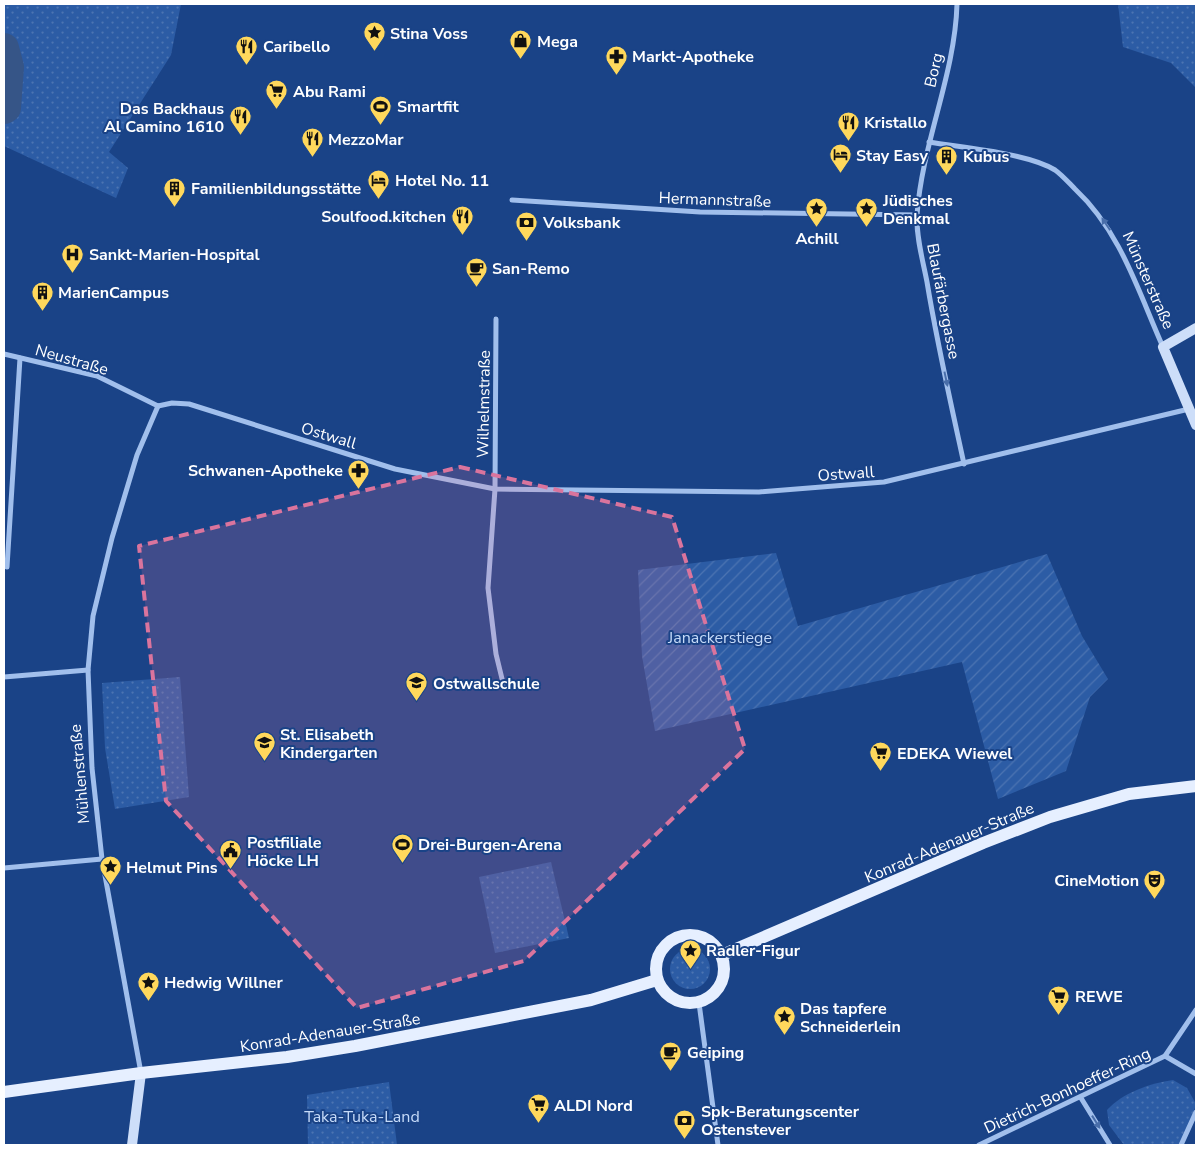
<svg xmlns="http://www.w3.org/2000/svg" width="1200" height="1149" font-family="'Nunito Sans',sans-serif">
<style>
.grass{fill:url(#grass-dots)}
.garden{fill:url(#garden-furrows)}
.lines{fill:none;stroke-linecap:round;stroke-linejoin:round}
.river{stroke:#365587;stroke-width:30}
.street{stroke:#a1bfec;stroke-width:5}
.secondary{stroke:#cddef9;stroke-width:10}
.primary{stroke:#e6efff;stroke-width:12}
.oneway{fill:#496eaa}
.marked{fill:#da749d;fill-opacity:0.2;stroke:#da749d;stroke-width:4;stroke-dasharray:10 6;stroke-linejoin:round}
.labels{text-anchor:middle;stroke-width:4;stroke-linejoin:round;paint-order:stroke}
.poi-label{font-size:16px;font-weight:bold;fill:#fff;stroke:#1a4387;text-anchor:start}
.street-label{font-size:16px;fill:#fff;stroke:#1a4387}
.park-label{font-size:16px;fill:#c6dbf9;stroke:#1a4387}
</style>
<defs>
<pattern id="grass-dots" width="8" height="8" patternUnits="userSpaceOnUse" patternTransform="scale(1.25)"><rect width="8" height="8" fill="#2c5ca5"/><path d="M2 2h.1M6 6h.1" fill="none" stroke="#4c74b2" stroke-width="1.8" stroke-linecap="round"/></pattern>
<pattern id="garden-furrows" width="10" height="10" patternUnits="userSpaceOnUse" patternTransform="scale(1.25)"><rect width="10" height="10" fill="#2c5ca5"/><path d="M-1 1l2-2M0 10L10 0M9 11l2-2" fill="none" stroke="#4c74b2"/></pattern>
</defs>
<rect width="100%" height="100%" fill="#1a4387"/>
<g class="grass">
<path d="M4,4H181L171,55L109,152L128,168L116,198L4,146V124L9,108L13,66L4,31Z"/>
<path d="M1118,4H1196V88L1171,63L1123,47Z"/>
<path d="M180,677L189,797L115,809L105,748L102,683Z"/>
<path d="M551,862L569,938L495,953L479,877Z"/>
<circle cx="690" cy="969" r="20"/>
<path d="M1173,1080L1187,1088L1196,1104L1188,1132L1181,1145H1124L1109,1125L1107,1110C1122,1093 1151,1083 1173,1080Z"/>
<path d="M389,1082L397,1145H308L307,1095Z"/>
</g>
<path class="garden" d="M776,553L798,626L1047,554L1082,636L1108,679L1090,697L1066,771L998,799L962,662L655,731L642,656L638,570Z"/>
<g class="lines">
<path class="river" d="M4,48L9,67L6,108L4,109"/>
<g class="street">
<path d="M957,4C955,75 922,143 917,215C916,237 923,261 927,282C937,343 951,404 964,464"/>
<path d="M929,142C964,148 1027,153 1055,170C1062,175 1069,183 1075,189C1121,232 1138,291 1163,347"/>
<path d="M512,200L700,212L917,215"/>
<path d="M496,319L495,489L488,588L496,654L504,687"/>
<path d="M4,354L97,376L158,406"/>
<path d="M158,406L172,403L189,404L395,469L495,489L759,492L884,482L1189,409"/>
<path d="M7,567L20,358"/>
<path d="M4,677L88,670"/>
<path d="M4,868L102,859"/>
<path d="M699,1003L718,1145"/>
<path d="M1165,1056L1196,1074"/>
<path d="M141,1073L102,859L92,768L88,670L93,616L112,538L137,455L158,406"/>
<path d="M1081,1098L1110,1145"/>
<path d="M979,1145L1165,1056L1196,1010"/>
<path d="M1181,1145L1196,1112"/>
</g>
<g class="secondary">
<path d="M1196,328L1163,347L1196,425"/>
<path d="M132,1145L141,1073"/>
</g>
<g class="primary">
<circle cx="690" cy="969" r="34"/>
<path d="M722,955L983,843L1050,817L1129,794L1196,786"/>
<path d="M4,1092L141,1073L287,1057L355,1046L591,1000L657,980"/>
</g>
</g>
<defs><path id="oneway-solid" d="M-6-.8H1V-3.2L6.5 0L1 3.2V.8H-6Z" transform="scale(1.25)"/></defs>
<g class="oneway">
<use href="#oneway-solid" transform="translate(1106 224) rotate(-124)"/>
<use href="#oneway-solid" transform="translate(946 379) rotate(78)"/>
<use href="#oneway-solid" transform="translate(1096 1122) rotate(58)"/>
</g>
<path class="marked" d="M460,467L672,517L745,749L524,961L357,1008L166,801L139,546Z"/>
<defs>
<symbol id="sight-pin" viewBox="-11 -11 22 30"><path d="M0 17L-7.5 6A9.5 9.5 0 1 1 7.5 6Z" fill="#ffd85c" stroke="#1a4387"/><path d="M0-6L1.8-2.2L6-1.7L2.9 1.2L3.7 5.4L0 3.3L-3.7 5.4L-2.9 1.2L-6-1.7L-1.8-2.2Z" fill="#111"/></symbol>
<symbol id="shop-pin" viewBox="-11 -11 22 30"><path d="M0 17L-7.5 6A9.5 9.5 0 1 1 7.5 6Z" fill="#ffd85c" stroke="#1a4387"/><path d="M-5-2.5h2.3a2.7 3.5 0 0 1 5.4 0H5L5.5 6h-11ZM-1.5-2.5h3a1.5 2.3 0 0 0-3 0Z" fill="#111"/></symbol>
<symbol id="restaurant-pin" viewBox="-11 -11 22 30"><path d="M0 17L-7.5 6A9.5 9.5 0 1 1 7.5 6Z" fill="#ffd85c" stroke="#1a4387"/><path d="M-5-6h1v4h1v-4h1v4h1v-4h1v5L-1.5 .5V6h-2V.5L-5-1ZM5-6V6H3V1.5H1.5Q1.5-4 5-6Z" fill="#111"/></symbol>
<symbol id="pharmacy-pin" viewBox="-11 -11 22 30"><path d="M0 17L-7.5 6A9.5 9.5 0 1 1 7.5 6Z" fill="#ffd85c" stroke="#1a4387"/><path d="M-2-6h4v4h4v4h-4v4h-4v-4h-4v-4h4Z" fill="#111"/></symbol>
<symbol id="supermarket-pin" viewBox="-11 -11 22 30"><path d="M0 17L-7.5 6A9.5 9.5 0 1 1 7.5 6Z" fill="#ffd85c" stroke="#1a4387"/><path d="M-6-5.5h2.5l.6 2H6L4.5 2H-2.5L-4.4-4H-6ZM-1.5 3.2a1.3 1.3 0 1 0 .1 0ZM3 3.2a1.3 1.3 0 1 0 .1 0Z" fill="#111"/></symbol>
<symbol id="stadium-pin" viewBox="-11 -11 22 30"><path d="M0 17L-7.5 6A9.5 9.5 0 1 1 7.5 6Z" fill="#ffd85c" stroke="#1a4387"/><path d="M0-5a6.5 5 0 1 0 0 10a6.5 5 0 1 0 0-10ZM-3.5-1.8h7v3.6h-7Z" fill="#111"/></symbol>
<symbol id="hotel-pin" viewBox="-11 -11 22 30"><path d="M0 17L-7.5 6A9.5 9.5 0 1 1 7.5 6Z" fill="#ffd85c" stroke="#1a4387"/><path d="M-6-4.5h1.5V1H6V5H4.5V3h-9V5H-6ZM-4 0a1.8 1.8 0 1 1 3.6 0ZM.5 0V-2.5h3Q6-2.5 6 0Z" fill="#111"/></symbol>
<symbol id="building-pin" viewBox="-11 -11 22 30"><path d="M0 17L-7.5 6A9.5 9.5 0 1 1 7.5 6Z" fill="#ffd85c" stroke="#1a4387"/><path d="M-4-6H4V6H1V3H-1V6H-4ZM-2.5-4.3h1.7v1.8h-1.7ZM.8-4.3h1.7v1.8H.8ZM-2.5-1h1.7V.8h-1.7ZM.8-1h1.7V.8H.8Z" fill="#111"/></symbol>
<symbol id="bank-pin" viewBox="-11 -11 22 30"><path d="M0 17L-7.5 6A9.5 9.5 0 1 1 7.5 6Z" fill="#ffd85c" stroke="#1a4387"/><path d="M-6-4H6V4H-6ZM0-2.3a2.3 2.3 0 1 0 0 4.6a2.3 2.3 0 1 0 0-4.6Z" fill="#111"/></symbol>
<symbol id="hospital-pin" viewBox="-11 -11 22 30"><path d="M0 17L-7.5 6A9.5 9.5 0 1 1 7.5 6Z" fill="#ffd85c" stroke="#1a4387"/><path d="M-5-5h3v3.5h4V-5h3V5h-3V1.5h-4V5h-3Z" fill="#111"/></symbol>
<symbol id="cafe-pin" viewBox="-11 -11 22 30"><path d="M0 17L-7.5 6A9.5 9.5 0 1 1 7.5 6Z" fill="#ffd85c" stroke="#1a4387"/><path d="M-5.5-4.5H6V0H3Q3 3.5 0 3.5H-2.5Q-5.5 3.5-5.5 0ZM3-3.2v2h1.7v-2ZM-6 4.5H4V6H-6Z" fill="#111"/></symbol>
<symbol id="school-pin" viewBox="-11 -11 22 30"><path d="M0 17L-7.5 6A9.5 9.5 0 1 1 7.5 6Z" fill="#ffd85c" stroke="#1a4387"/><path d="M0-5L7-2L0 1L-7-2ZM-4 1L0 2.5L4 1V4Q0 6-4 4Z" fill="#111"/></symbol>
<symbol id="civic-pin" viewBox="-11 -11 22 30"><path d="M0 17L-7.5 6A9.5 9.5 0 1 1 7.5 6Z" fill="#ffd85c" stroke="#1a4387"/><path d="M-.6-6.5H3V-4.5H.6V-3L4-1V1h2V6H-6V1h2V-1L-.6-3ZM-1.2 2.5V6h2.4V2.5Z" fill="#111"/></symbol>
<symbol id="theatre-pin" viewBox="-11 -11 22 30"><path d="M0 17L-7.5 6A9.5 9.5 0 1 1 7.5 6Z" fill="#ffd85c" stroke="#1a4387"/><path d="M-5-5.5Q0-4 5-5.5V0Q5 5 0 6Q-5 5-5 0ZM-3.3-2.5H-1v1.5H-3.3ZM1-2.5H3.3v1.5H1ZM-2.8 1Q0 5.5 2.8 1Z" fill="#111"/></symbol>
</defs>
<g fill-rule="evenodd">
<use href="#sight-pin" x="362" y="20" width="25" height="34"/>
<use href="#shop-pin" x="508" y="28" width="25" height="34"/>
<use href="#restaurant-pin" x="234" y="34" width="25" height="34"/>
<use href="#pharmacy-pin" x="604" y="44" width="25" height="34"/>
<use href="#supermarket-pin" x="264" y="78" width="25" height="34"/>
<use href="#stadium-pin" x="368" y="94" width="25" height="34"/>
<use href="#restaurant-pin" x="228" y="104" width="25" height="34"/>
<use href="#restaurant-pin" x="836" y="110" width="25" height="34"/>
<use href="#restaurant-pin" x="300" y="126" width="25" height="34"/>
<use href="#hotel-pin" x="828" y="142" width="25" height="34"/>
<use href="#building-pin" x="934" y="144" width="25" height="34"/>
<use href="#hotel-pin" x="366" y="168" width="25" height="34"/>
<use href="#building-pin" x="162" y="176" width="25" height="34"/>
<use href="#sight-pin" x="804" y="196" width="25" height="34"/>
<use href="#sight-pin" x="854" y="196" width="25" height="34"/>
<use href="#restaurant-pin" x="450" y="204" width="25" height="34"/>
<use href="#bank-pin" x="514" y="210" width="25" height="34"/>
<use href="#hospital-pin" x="60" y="242" width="25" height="34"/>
<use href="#cafe-pin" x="464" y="256" width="25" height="34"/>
<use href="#building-pin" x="30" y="280" width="25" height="34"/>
<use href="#pharmacy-pin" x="346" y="458" width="25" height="34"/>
<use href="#school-pin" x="404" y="670" width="25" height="34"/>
<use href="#school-pin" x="252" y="730" width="25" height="34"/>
<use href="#supermarket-pin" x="868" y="740" width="25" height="34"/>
<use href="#stadium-pin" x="390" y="832" width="25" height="34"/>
<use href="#civic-pin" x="218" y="838" width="25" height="34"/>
<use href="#sight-pin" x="98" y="854" width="25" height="34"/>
<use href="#theatre-pin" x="1142" y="868" width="25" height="34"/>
<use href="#sight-pin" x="678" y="938" width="25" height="34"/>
<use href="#sight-pin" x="136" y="970" width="25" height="34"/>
<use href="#supermarket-pin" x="1046" y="984" width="25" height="34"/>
<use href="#sight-pin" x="772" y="1004" width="25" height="34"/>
<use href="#cafe-pin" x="658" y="1040" width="25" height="34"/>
<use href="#supermarket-pin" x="526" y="1092" width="25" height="34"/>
<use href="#bank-pin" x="672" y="1108" width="25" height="34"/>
</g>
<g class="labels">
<g class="poi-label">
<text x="390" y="39">Stina Voss</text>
<text x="537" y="47">Mega</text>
<text x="263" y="52">Caribello</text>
<text x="632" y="62">Markt-Apotheke</text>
<text x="293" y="97">Abu Rami</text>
<text x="397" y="112">Smartfit</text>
<text x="224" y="114" text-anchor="end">Das Backhaus<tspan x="224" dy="18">Al Camino 1610</tspan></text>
<text x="864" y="128">Kristallo</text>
<text x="328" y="145">MezzoMar</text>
<text x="856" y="161">Stay Easy</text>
<text x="963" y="162">Kubus</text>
<text x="395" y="186">Hotel No. 11</text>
<text x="191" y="194">Familienbildungsstätte</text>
<text x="883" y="206">Jüdisches<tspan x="883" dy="18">Denkmal</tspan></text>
<text x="446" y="222" text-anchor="end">Soulfood.kitchen</text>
<text x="543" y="228">Volksbank</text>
<text x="817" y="244" text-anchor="middle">Achill</text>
<text x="89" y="260">Sankt-Marien-Hospital</text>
<text x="492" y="274">San-Remo</text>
<text x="58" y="298">MarienCampus</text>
<text x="343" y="476" text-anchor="end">Schwanen-Apotheke</text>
<text x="433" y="689">Ostwallschule</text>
<text x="280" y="740">St. Elisabeth<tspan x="280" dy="18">Kindergarten</tspan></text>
<text x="897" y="759">EDEKA Wiewel</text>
<text x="247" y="848">Postfiliale<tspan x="247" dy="18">Höcke LH</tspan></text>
<text x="418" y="850">Drei-Burgen-Arena</text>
<text x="126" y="873">Helmut Pins</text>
<text x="1139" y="886" text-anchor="end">CineMotion</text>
<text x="706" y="956">Radler-Figur</text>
<text x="164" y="988">Hedwig Willner</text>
<text x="1075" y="1002">REWE</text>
<text x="800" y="1014">Das tapfere<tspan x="800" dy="18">Schneiderlein</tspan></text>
<text x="687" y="1058">Geiping</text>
<text x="554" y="1111">ALDI Nord</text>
<text x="701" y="1117">Spk-Beratungscenter<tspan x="701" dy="18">Ostenstever</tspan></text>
</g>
<g class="street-label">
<text transform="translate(933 70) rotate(-77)" y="6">Borg</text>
<text transform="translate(715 199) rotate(2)" y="6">Hermannstraße</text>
<text transform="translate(1149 280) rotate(66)" y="6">Münsterstraße</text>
<text transform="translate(944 301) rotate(79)" y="6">Blaufärbergasse</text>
<text transform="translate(72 359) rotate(16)" y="6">Neustraße</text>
<text transform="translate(483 404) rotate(-89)" y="6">Wilhelmstraße</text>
<text transform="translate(329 435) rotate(17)" y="6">Ostwall</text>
<text transform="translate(846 473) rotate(-4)" y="6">Ostwall</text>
<text transform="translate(79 774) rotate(-95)" y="6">Mühlenstraße</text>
<text transform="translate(949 842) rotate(-23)" y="6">Konrad-Adenauer-Straße</text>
<text transform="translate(330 1032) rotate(-9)" y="6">Konrad-Adenauer-Straße</text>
<text transform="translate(1067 1090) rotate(-25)" y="6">Dietrich-Bonhoeffer-Ring</text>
</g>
<g class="park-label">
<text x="720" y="643">Janackerstiege</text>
<text x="362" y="1122">Taka-Tuka-Land</text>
</g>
</g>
<rect width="1200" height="1149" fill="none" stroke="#ffffff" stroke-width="10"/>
</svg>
